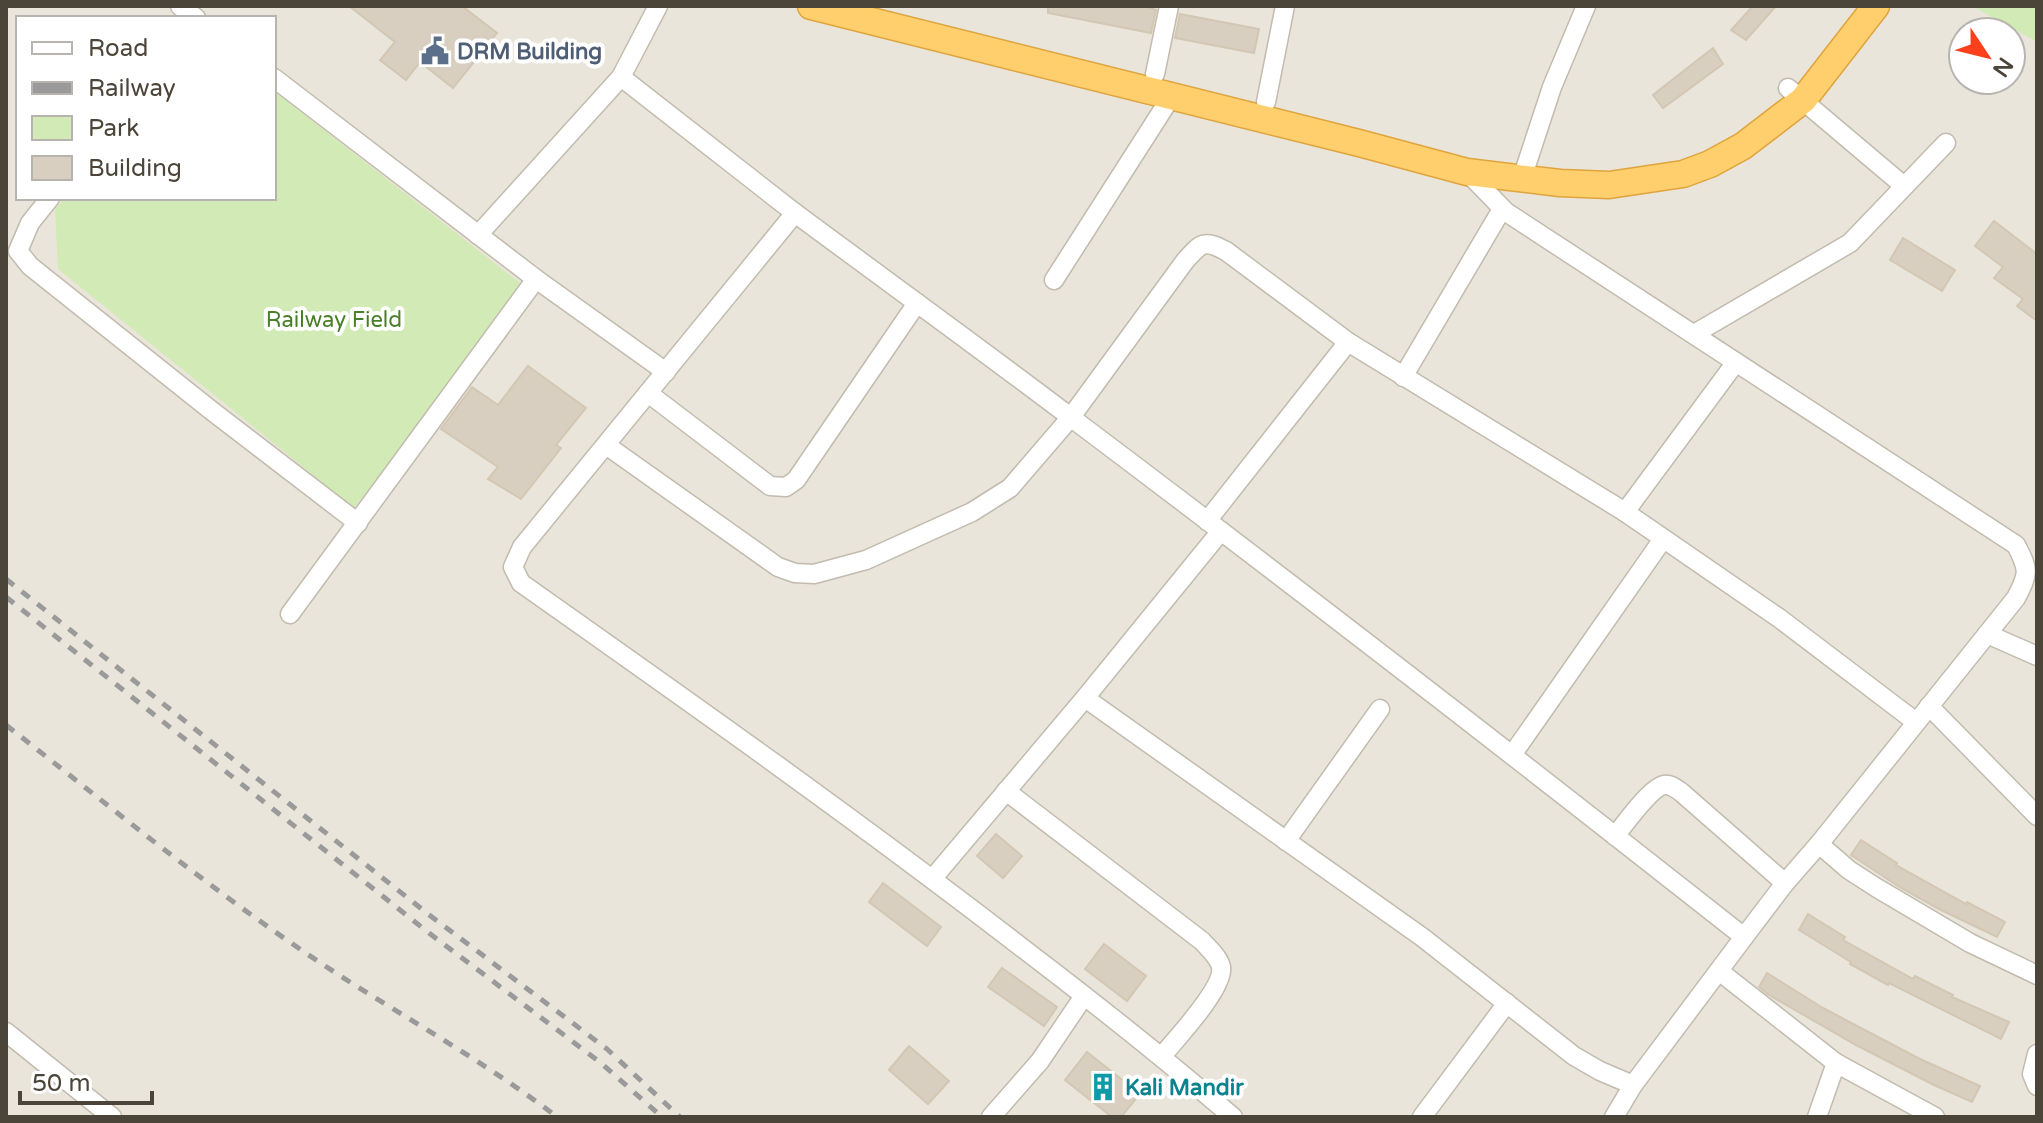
<svg xmlns="http://www.w3.org/2000/svg" width="2043" height="1123" font-family="'Varela Round',sans-serif">
<style>
.residential{fill:#eae5da;fill-rule:evenodd}
.green{fill:#d2eab5}
.building{fill:#d8cfc1;stroke:#d3c7b4;stroke-width:2}
.lines{fill:none;stroke-linecap:round;stroke-linejoin:round}
.minor-casing{stroke:#c2bbae;stroke-width:21}
.highway-casing{stroke:#e0a43c;stroke-width:29}
.minor{stroke:#fff;stroke-width:18}
.highway{stroke:#ffcf6e;stroke-width:26}
.rail{stroke:#9a9a9a;stroke-width:5;stroke-dasharray:10 10;stroke-linecap:butt}
.labels{text-anchor:middle;stroke-width:8;stroke-linejoin:round;paint-order:stroke}
.service-label{font-size:22px;font-weight:bold;fill:#4e5e75;stroke:#fff;text-anchor:start}
.park-label{font-size:22px;fill:#4a7f2a;stroke:#fff}
.culture-label{font-size:22px;font-weight:bold;fill:#0d838f;stroke:#fff;text-anchor:start}
</style>
<rect width="100%" height="100%" fill="#f6f3ec"/>
<path class="residential" d="M6,6H2037V1117H6ZM18,18H274V198H18ZM1963,32H2011V80H1963Z"/>
<g class="green">
<path d="M1972,6H2037V42Z"/>
<path d="M274,91L529,290L354,508L58,269L55,210L64,198H274Z"/>
</g>
<g class="building">
<path d="M349,6H462L497,33L453,88L420,62L406,80L380,60L395,42Z"/>
<path d="M1048,6H1144L1156,10L1151,33L1048,13Z"/>
<path d="M1753,6H1776L1746,40L1731,30Z"/>
<path d="M1180,14L1259,29L1254,53L1175,38Z"/>
<path d="M1713,48L1723,64L1663,108L1653,95Z"/>
<path d="M1994,221L2037,254V321L2017,306L2023,299L1994,278L2003,267L1975,246Z"/>
<path d="M1903,238L1955,270L1942,291L1890,260Z"/>
<path d="M528,366L586,408L556,445L561,448L521,499L488,479L498,467L441,429L472,387L498,405Z"/>
<path d="M996,834L1022,856L1003,878L977,856Z"/>
<path d="M1861,840L1897,863L1896,865L1966,904L1967,902L2005,922L1997,937L1939,909L1901,888L1851,855Z"/>
<path d="M883,883L941,927L927,946L869,902Z"/>
<path d="M1808,914L1845,937L1843,940L1913,979L1915,976L1953,995L1952,997L2009,1022L2001,1039L1889,983L1888,985L1850,964L1851,962L1799,930Z"/>
<path d="M1104,944L1146,976L1127,1001L1085,969Z"/>
<path d="M1002,968L1057,1007L1044,1026L988,987Z"/>
<path d="M1767,973L1823,1008L1920,1059L1980,1086L1972,1102L1934,1085L1856,1045L1769,995L1759,987Z"/>
<path d="M909,1046L949,1081L928,1104L889,1070Z"/>
<path d="M1087,1052L1140,1094L1121,1117H1112L1065,1080Z"/>
</g>
<g class="lines">
<defs>
<g id="minor">
<path d="M180,6L196,18"/>
<path d="M658,6L621,77L795,213L522,547L513,567L521,583C691,703 861,823 1025,950C1096,1004 1165,1059 1233,1117"/>
<path d="M1155,74L1169,6"/>
<path d="M274,78L536,279L666,372"/>
<path d="M1788,88L1904,186"/>
<path d="M1266,102L1285,6"/>
<path d="M1526,166L1552,87L1586,6"/>
<path d="M50,198L30,223L18,251L30,266L212,411L358,523"/>
<path d="M795,213C888,282 981,349 1073,419C1299,589 1522,762 1744,937L1785,883L1819,844L2016,598C2029,573 2029,570 2016,545L1506,212L1467,172"/>
<path d="M478,235L621,77"/>
<path d="M1054,280L1171,97"/>
<path d="M1694,334L1850,243L1946,143"/>
<path d="M1736,362L1625,512L1779,618L1916,722"/>
<path d="M1403,377L1502,209"/>
<path d="M648,393L770,486L786,487L796,480L917,303"/>
<path d="M606,445L778,567L795,573L814,574L866,560L972,512L1010,488L1071,417L1185,261C1201,243 1204,239 1226,251L1348,342L1625,512"/>
<path d="M1207,521L1348,342"/>
<path d="M290,614L536,279"/>
<path d="M1987,634L2037,656"/>
<path d="M1085,698L1422,937L1574,1056L1600,1071L1633,1085"/>
<path d="M1929,706L2037,816"/>
<path d="M1512,755L1663,539"/>
<path d="M1006,791L1202,941C1208,948 1219,957 1221,967C1225,987 1176,1039 1162,1056"/>
<path d="M1615,836C1625,824 1650,788 1664,785C1671,784 1675,788 1681,792L1785,883"/>
<path d="M1286,841L1380,709"/>
<path d="M1819,844L1849,870L1877,888L1970,943L2037,975"/>
<path d="M933,878L1085,698L1221,531"/>
<path d="M1719,971L1836,1063L1935,1117"/>
<path d="M6,1032L112,1117"/>
<path d="M2037,1054L2032,1074L2037,1086"/>
<path d="M991,1117L1040,1061L1084,996"/>
<path d="M1422,1117L1507,1003"/>
<path d="M1614,1117L1633,1085L1744,937"/>
<path d="M1817,1117L1836,1063"/>
</g>
<path id="highway" d="M811,6L1359,143L1467,172L1560,183L1609,185L1683,174L1710,164L1743,146L1803,100L1876,6"/>
</defs>
<use href="#minor" class="minor-casing"/>
<use href="#highway" class="highway-casing"/>
<use href="#minor" class="minor"/>
<use href="#highway" class="highway"/>
<g class="rail">
<path d="M6,579L428,914L607,1049L680,1117"/>
<path d="M6,597L429,933L601,1063L662,1117"/>
<path d="M6,725C102,800 196,878 297,947C382,1006 475,1054 557,1117"/>
</g>
</g>
<defs>
<symbol id="civic-bare" viewBox="-9 -9 18 18"><path d="M-.6-6.5H3V-4.5H.6V-3L4-1V1h2V6H-6V1h2V-1L-.6-3ZM-1.2 2.5V6h2.4V2.5Z" fill="#5c6f8a" stroke="#fff" stroke-width="2.5" paint-order="stroke"/></symbol>
<symbol id="building-bare" viewBox="-9 -9 18 18"><path d="M-4-6H4V6H1V3H-1V6H-4ZM-2.5-4.3h1.7v1.8h-1.7ZM.8-4.3h1.7v1.8H.8ZM-2.5-1h1.7V.8h-1.7ZM.8-1h1.7V.8H.8Z" fill="#0f9aa8" stroke="#fff" stroke-width="2.5" paint-order="stroke"/></symbol>
</defs>
<g fill-rule="evenodd">
<use href="#civic-bare" x="415" y="31" width="40" height="40"/>
<use href="#building-bare" x="1083" y="1067" width="40" height="40"/>
</g>
<g class="labels">
<g class="service-label">
<text x="457" y="59">DRM Building</text>
</g>
<g class="park-label">
<text x="334" y="327">Railway Field</text>
</g>
<g class="culture-label">
<text x="1125" y="1095">Kali Mandir</text>
</g>
</g>
<rect width="2043" height="1123" fill="none" stroke="#4b4439" stroke-width="16"/>
<rect x="16" y="16" width="260" height="184" fill="#ffffff" stroke="#b7b4b0" stroke-width="2"/>
<rect x="32" y="42" width="40" height="12" fill="#ffffff" stroke="#b7b4b0" stroke-width="2"/>
<text x="88" y="56" font-size="24" fill="#4b4439">Road</text>
<rect x="32" y="82" width="40" height="12" fill="#9a9a9a" stroke="#b7b4b0" stroke-width="2"/>
<text x="88" y="96" font-size="24" fill="#4b4439">Railway</text>
<rect x="32" y="116" width="40" height="24" fill="#d2eab5" stroke="#b7b4b0" stroke-width="2"/>
<text x="88" y="136" font-size="24" fill="#4b4439">Park</text>
<rect x="32" y="156" width="40" height="24" fill="#d8cfc1" stroke="#b7b4b0" stroke-width="2"/>
<text x="88" y="176" font-size="24" fill="#4b4439">Building</text>
<g transform="translate(1987 56) rotate(125)"><circle r="38" fill="#ffffff" stroke="#b7b4b0" stroke-width="2"/>
<path d="M0-6L14 30L0 20L-14 30Z" fill="#fc3f1d"/>
<text y="-12" font-size="22" font-weight="bold" text-anchor="middle" fill="#4b4439">N</text>
</g>
<path d="M20 1091v12h132v-12" fill="none" stroke="#4b4439" stroke-width="4"/>
<text x="32" y="1091" font-size="24" fill="#4b4439" stroke="#ffffff" stroke-width="6" paint-order="stroke">50 m</text>
</svg>
